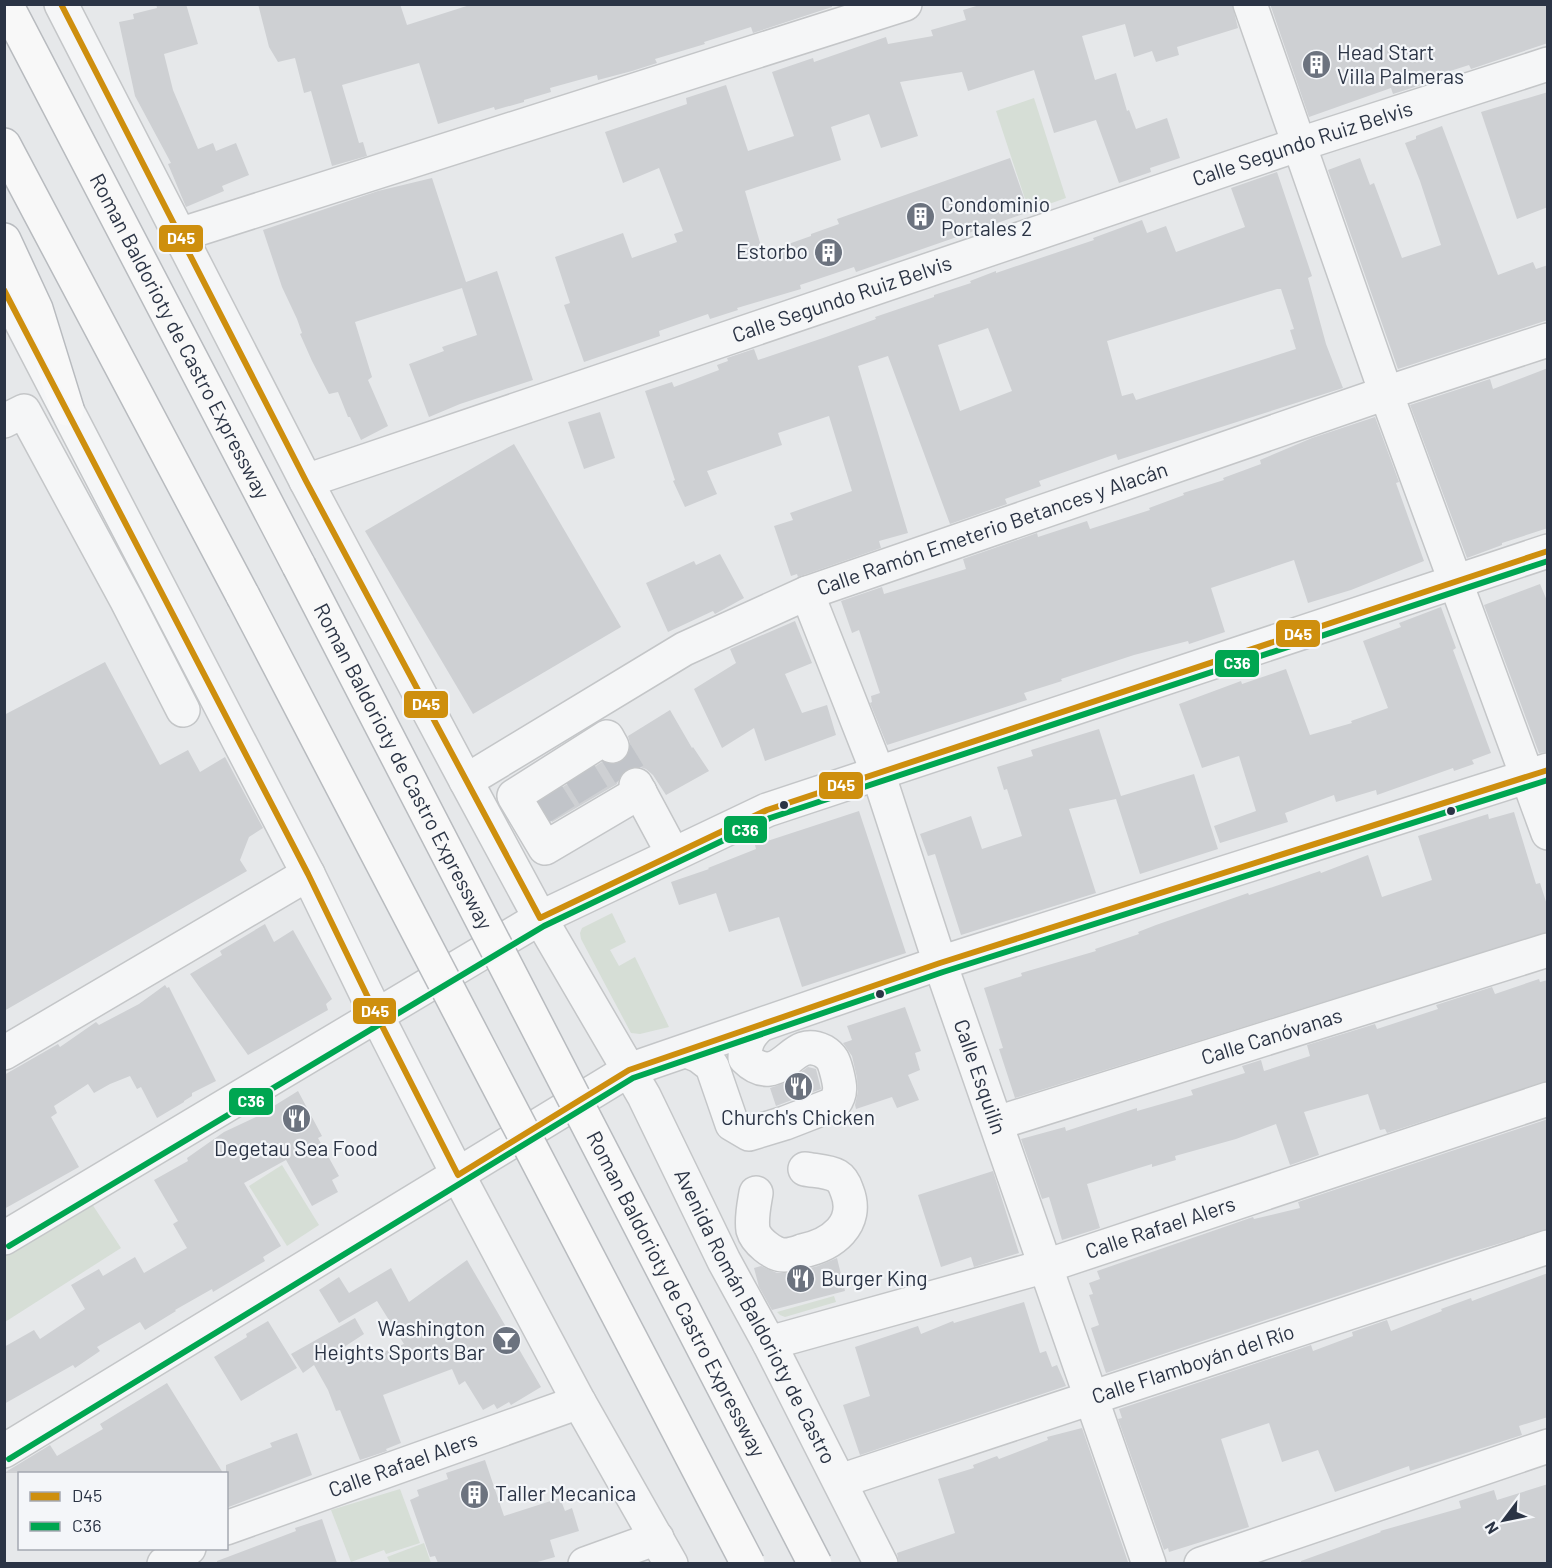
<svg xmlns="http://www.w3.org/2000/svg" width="1552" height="1568" font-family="Barlow,sans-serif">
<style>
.green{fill:#d6ded6}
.building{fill:#ced0d3;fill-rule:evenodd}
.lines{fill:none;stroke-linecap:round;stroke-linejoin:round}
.minor-tunnel{stroke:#c1c4c9;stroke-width:33;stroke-dasharray:33 16;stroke-linecap:butt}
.minor-casing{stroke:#c4c6c8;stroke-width:36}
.highway-casing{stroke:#b8bbbf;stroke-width:36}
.minor{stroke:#f5f6f7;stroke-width:33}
.highway{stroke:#f8f8f8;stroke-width:33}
.highway-bridge-casing{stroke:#b8bbbf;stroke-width:36;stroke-linecap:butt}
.highway-bridge{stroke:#f8f8f8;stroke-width:33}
.bus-1-casing{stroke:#f4f6f9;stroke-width:10}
.bus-2-casing{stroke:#f4f6f9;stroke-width:10}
.bus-1{stroke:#ce8f0e;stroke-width:6}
.bus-2{stroke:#00a651;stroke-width:6}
.bus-dot{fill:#2b3445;stroke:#f4f6f9;stroke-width:2}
.labels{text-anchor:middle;stroke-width:4.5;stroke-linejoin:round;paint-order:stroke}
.poi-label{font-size:21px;fill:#2b3445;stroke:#f4f6f9;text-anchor:start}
.street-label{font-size:21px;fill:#2b3445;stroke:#f4f6f9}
.line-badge{stroke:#f4f6f9;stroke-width:2}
.badge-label{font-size:16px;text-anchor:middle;font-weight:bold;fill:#fff}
</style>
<rect width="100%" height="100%" fill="#e6e8ea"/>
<g class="green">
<path d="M1034,98L1066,198L1029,211L996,111Z"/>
<path d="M612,913L626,942L610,950L619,966L635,957L669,1027L640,1034L631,1033L581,939L580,933L582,928Z"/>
<path d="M282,1165L319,1225L287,1246L249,1186Z"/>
<path d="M90,1201L121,1248L5,1322V1255Z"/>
<path d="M834,1296L836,1302L785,1317L780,1315L777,1312Z"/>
<path d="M400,1489L420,1543L386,1554L384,1550L351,1562L331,1510Z"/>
<path d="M424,1543L431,1563H390L387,1557Z"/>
</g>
<g class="building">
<path d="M156,4H186L198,44L164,54L173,90L198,149L213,143L216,151L236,143L249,175L222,186L224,191L186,207L168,164L171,163L135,96L119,22L134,19L133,14L157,8Z"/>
<path d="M258,4H400L407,25L473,4H832V7L753,33L751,27L704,42L705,44L655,59L657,63L632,71L598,80L597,75L550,88L551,92L524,100V102L495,110L494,107L438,124L419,63L342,85L359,143L363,142L367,156L332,166L311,91L304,93L295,58L278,62L269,47Z"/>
<path d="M983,4H1232L1238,28L1177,47L1179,55L1156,62L1152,51L1134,57L1125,24L1082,36L1095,80L1116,73L1127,111L1129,110L1136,129L1167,118L1180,158L1150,168L1151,172L1119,183L1096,120L1054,133L1034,70L968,91L962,72L900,82L918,136L881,148L869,114L831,127L841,160L745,191L763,253L811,236V234L839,224L837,219L1010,158L1029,212L856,272L854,267L800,285L801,289L737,308L738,310L710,319L708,314L659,331L660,336L584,362L564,305L570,303L555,257L623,233L632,258L677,242L674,234L683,231L659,168L623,183L605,132L687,104L686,98L726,85L748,151L794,136L772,72L813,58L814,62L886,37L888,44L933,36L931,30L966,20L963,10Z"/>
<path d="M1270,4H1548V43L1471,69L1469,65L1419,81L1421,85L1393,94L1391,88L1309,117Z"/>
<path d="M1548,92V207L1517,219L1481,112Z"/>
<path d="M1442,126L1498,275L1533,262L1536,269L1548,265V320L1398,369L1328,170L1360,158L1370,185L1374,183L1402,258L1441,245L1420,181L1405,143L1416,139V136Z"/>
<path d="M1277,172L1312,276L1308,278L1326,344L1343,388L1118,460L1116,454L1039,481L1041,486L1005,499L1007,504L950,524L888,356L858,366L908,533L879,541L881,548L798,577L797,574L791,576L774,526L793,520L790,513L852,491L829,416L778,433L782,445L707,471L717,494L685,507L673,481L675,480L645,391L672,382L674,387L719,370L717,365L728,361L727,358L754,349L758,360L826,337L876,319L875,317L934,297V295L971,283L970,281L996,271V273L1094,240L1093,238L1142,220L1147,233L1166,226L1176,252L1245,227L1231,188ZM1277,289H1281L1294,329L1290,330L1296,349L1136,400L1133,393L1122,396L1107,341ZM988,328L1012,391L960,411L938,345Z"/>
<path d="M432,178L466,282L497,271L533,380L460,404L429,417L409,364L444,351L442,347L477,335L462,288L355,322L372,377L368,380L388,426L361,440L350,417H348L338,392L329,394L312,361L300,334L302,333L297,319L282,287L263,230L378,191Z"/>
<path d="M1548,368V528L1502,543V545L1467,558L1410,405L1490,379L1493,389Z"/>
<path d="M600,412L615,458L584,469L568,422Z"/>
<path d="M1375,417L1399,482L1396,483L1424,561L1351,590L1308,603L1294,560L1211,588L1225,632L1189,644L1188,641L1134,655L1061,679L1062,681L1024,693L1027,700L887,745L870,703L872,702L871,696L880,693L859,630L852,633L841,601L882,587L884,594L966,569L963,559L1037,533L1038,537L1087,521L1090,529L1150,510L1149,508L1184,495L1183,493L1224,480L1223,478L1261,464L1260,460L1312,438Z"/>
<path d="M514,444L621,627L473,714L365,531Z"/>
<path d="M720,554L744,598L715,614L713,611L668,632L646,583L694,561L696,565Z"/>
<path d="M1540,584L1548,603V752L1539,753L1484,605Z"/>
<path d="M1441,607L1456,648L1453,650L1491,753L1472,760L1474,764L1454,771L1453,768L1377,795L1376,790L1336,802L1334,795L1285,813L1288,822L1220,843L1214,826L1256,811L1239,756L1202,768L1179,704L1241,681L1242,684L1286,669L1310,735L1352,723L1351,721L1388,708L1363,641L1401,627L1399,623Z"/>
<path d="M795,621L812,663L785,674L802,713L827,705L836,735L765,761L754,728L722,748L694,689L736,663L730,649Z"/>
<path d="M105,662L160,765L188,750L200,772L225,757L263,828L249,837L240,860L247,871L4,1011V715Z"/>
<path d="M670,710L692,748L693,747L709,771L666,795L653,775L646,769L637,766L628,768L620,775L617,784L552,822L539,802L602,762L612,765L622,762L628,756L631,747L628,736Z"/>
<path d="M1099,729L1121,796L1194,774L1218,849L1140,874L1116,799L1069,809L1096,893L961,935L935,854L928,856L920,834L971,816L982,849L1022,836L1007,789L1004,790L997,767L1033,756L1031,750Z"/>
<path d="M859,811L906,953L802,987L779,917L729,932L716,893L679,905L671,882L709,869L708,868L756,849L755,845Z"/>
<path d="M1514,812L1536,884L1540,883L1548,908V932L1015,1098L999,1049L1003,1048L984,988L1022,976L1021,973L1096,951L1095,949L1139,934L1138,932L1156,925L1248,893L1249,895L1320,871L1321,873L1368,855L1382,897L1432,880L1418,836L1488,814L1489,819Z"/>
<path d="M265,924L274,942L293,930L332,999L326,1004L328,1010L248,1055L190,974L222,955L220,951Z"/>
<path d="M1539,979L1540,982L1548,980V1081L1387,1133L1385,1129L1380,1130L1368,1094L1304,1112L1319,1155L1290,1165L1276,1124L1236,1139L1175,1156L1176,1160L1152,1167V1164L1087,1184L1100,1228L1062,1240L1049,1197L1042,1199L1021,1139L1065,1127L1066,1131L1137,1108V1111L1193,1095L1191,1090L1245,1073L1242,1066L1261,1060L1264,1071L1310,1056L1307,1045L1375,1024L1377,1029L1438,1009L1436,1005L1492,987L1495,994Z"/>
<path d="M165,985L167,988L169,987L216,1081L192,1093V1096L184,1101V1102L157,1118L141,1087L137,1089L130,1076L110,1084L94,1093L88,1084L54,1106L57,1113L51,1117L79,1167L4,1209V1075L58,1044L60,1047L96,1022L99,1025L139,1004Z"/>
<path d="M905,1007L921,1051L915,1053L920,1070L908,1075L919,1100L897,1108L892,1097L856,1109L855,1105L858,1091L857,1078L852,1056L843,1043L852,1040L847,1026Z"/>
<path d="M808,1067L816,1069L821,1089L776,1106L770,1088L785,1083Z"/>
<path d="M298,1091L322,1136L318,1138L339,1176L332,1180L338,1192L312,1206L286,1160L244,1183L281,1246L263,1257L265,1261L213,1292L212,1289L175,1310L176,1311L145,1330L140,1322L97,1347L100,1351L75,1368L73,1365L4,1404V1347L34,1330L40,1339L85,1309L71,1285L99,1269L103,1276L135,1257L144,1273L187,1248L173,1224L178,1221L154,1180L188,1161L187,1158L224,1132L256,1117Z"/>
<path d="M1548,1119V1229L1455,1257L1106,1373L1091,1328L1099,1325L1089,1295L1093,1294L1089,1283L1100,1279L1097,1271L1253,1217L1254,1219L1300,1208L1298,1202Z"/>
<path d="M993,1171L1019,1253L974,1267L971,1257L941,1267L918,1195Z"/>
<path d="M837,1258L845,1291L772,1310L759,1287L754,1268L761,1266L777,1273H791L818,1266Z"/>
<path d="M467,1260L541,1387L511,1405L509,1402L497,1409L494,1404L483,1410L465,1381L459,1385L452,1369L383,1395L401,1443L386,1449L387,1451L360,1460L340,1410L336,1411L328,1390L314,1365L303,1373L291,1354L355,1318L364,1334L341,1349L350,1365L404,1344L377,1301L339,1323L319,1290L339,1277L349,1293L391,1268L409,1302Z"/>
<path d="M1548,1273V1417L1519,1426L1522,1435L1410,1471L1409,1466L1335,1492L1318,1450L1282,1462L1269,1423L1221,1439L1249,1527L1169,1552L1168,1548L1164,1550L1118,1419L1122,1418L1119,1409L1311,1345L1313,1351L1353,1336L1352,1332L1387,1320L1391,1331L1442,1311L1441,1309L1471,1298L1472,1301Z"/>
<path d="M1024,1302L1040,1353L1046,1351L1052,1367L1057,1365L1066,1386L860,1455L843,1405L870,1396L855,1347L918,1326L921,1334L953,1321L954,1323Z"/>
<path d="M268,1321L297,1368L241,1401L214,1357L247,1337L246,1334Z"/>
<path d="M167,1383L223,1473H4L50,1445L57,1456L103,1429L100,1424Z"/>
<path d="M1082,1428L1128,1562L1123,1563H899L897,1553L955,1533L938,1479L974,1468L973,1465L997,1456L999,1459L1048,1440L1047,1437Z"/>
<path d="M297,1433L312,1475L226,1508V1465L272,1447L270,1443Z"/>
<path d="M485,1460L504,1516L560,1498L565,1511L572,1508L579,1531L550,1540L555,1557L534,1563H438L435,1556L430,1557L410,1500L419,1496L417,1490L448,1479L446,1473Z"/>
<path d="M1548,1484V1563H1301V1561L1381,1532L1380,1531L1461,1508L1459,1501L1494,1490L1497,1500Z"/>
<path d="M322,1519L337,1563H217V1561L296,1531L295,1528Z"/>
</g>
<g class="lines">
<g class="minor-tunnel">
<path d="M612,746L636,785"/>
<path d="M576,767L600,806"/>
<path d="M543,787L568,826"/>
</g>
<defs>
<g id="minor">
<path id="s1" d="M61,4L306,481L466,781L540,918L644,1096L724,1261L769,1343L881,1564"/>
<path d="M1250,4L1386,393L1548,833"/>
<path d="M179,235L905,4"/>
<path d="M4,289L308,874L377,1016L458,1175L579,1402L671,1564"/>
<path d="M4,421L24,411L127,601L183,710"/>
<path id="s2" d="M306,481L1300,144L1548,64"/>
<path id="s3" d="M807,593L878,773L940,963L1149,1564"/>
<path d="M612,746L607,737L514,796L545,848L640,792"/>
<path id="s4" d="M466,781L684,649L807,593L1386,393L1548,340"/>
<path d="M636,785L673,854"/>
<path d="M687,1051L699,1056L712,1066L732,1124L749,1134L785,1123L834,1104C842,1093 840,1085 837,1073C834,1062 833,1057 823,1051C797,1038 789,1067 769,1069C760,1070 751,1064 745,1058C745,1044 748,1037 758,1027"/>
<path d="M4,1053L308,874"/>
<path id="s5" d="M997,1123L1548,950"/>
<path d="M756,1193C754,1205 751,1218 753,1230C756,1241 773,1255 784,1255C790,1255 797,1253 802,1251C832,1245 860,1224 847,1191C845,1185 842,1179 837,1176C828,1171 815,1171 805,1169"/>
<path d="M4,1238L540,918L767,810L1548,551"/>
<path id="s6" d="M769,1343L1046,1266L1548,1099"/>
<path d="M4,1451L629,1070L940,963L1548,770"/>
<path id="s7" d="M840,1481L1548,1247"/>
<path id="s8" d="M226,1528L579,1402"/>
<path d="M164,1564L189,1548"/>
<path d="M585,1564L657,1538"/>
<path d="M1201,1564L1548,1446"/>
</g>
<g id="highway">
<path id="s9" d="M6,4L299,566"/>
<path d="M4,145L243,596"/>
<path d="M4,240L36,309L67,409"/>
</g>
</defs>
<use href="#minor" class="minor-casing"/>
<use href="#highway" class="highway-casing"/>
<use href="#minor" class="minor"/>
<use href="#highway" class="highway"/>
<defs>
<g id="highway-bridge">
<path id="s10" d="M299,566L815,1564"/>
<path d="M243,596L748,1564"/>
</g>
</defs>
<use href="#highway-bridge" class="highway-bridge-casing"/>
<use href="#highway-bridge" class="highway-bridge"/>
<defs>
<g id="bus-1">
<path d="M61,4L306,481L540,918L767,810L1548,551"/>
<path d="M4,290L308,874L377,1016L458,1175L629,1070L940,963L1548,770"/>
</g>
<g id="bus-2">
<path d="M9,1246L544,926L770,818L1548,561"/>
<path d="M9,1459L633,1078L943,972L1548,780"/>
</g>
</defs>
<use href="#bus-1" class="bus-1-casing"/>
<use href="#bus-2" class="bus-2-casing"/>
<use href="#bus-1" class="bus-1"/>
<use href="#bus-2" class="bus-2"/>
</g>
<defs>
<symbol id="building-disc" viewBox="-11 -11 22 22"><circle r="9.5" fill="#6c737f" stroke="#f4f6f9"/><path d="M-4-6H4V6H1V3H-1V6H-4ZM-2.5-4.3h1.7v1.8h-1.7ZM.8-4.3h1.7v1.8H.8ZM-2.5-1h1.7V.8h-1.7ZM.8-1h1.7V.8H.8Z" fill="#fff"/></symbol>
<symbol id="restaurant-disc" viewBox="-11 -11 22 22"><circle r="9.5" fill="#6c737f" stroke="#f4f6f9"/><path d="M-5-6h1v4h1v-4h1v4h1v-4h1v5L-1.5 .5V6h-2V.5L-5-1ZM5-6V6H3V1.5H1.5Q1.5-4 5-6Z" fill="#fff"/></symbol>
<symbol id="bar-disc" viewBox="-11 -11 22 22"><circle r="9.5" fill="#6c737f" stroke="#f4f6f9"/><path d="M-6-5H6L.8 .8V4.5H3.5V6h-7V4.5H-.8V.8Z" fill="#fff"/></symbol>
</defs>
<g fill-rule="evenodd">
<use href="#building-disc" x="1300" y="48" width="33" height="33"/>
<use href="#building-disc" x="904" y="200" width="33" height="33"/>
<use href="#building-disc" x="812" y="236" width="33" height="33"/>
<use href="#restaurant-disc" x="782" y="1070" width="33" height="33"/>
<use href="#restaurant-disc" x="280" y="1102" width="33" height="33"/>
<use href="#restaurant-disc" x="784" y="1262" width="33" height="33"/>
<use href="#bar-disc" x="490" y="1324" width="33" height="33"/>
<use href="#building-disc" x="458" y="1478" width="33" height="33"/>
</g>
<g class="bus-dot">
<circle cx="784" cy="805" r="5"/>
<circle cx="1451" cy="811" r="5"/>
<circle cx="880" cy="994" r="5"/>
</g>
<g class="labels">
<g class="poi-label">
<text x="1337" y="60">Head Start<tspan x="1337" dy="24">Villa Palmeras</tspan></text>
<text x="941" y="212">Condominio<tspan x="941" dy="24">Portales 2</tspan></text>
<text x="808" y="259" text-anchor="end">Estorbo</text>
<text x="798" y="1125" text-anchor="middle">Church's Chicken</text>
<text x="296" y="1156" text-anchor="middle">Degetau Sea Food</text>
<text x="821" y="1286">Burger King</text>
<text x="485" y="1336" text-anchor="end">Washington<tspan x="485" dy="24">Heights Sports Bar</tspan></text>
<text x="495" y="1501">Taller Mecanica</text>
</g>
<g class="street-label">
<text dy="7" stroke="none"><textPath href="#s2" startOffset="1052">Calle Segundo Ruiz Belvis</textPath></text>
<text dy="7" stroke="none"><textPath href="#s2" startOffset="566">Calle Segundo Ruiz Belvis</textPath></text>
<text dy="7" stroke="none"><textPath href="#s9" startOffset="375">Roman Baldorioty de Castro Expressway</textPath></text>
<text dy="7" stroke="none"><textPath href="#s4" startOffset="586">Calle Ramón Emeterio Betances y Alacán</textPath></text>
<text dy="7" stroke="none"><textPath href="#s10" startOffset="226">Roman Baldorioty de Castro Expressway</textPath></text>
<text dy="7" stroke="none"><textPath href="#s5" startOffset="288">Calle Canóvanas</textPath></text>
<text dy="7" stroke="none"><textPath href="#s3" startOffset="514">Calle Esquilín</textPath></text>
<text dy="7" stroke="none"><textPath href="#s6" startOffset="408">Calle Rafael Alers</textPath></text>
<text dy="7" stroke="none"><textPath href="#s10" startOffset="820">Roman Baldorioty de Castro Expressway</textPath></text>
<text dy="7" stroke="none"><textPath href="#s1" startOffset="1485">Avenida Román Baldorioty de Castro</textPath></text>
<text dy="7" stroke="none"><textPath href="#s7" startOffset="372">Calle Flamboyán del Río</textPath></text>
<text dy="7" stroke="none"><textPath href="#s8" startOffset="188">Calle Rafael Alers</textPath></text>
</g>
</g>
<g class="line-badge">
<rect x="158" y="224" width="46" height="29" rx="6" fill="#ce8f0e"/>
<rect x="1275" y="619" width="46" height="29" rx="6" fill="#ce8f0e"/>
<rect x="1214" y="649" width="46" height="29" rx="6" fill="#00a651"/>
<rect x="403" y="690" width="46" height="29" rx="6" fill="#ce8f0e"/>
<rect x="818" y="771" width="46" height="29" rx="6" fill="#ce8f0e"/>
<rect x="723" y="815" width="45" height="29" rx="6" fill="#00a651"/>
<rect x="352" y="997" width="45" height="28" rx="6" fill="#ce8f0e"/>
<rect x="228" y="1087" width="46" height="29" rx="6" fill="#00a651"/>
</g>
<g class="badge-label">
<text x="181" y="244">D45</text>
<text x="1298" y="640">D45</text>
<text x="1237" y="669">C36</text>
<text x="426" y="710">D45</text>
<text x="841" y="791">D45</text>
<text x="745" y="836">C36</text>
<text x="375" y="1017">D45</text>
<text x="251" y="1107">C36</text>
</g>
<rect width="1552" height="1568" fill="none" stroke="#2b3445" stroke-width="12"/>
<rect x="18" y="1472" width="210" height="78" fill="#f4f6f9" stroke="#a4a8b1" stroke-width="1.5"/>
<rect x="30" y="1492" width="30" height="9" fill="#ce8f0e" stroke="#a4a8b1" stroke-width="1.5"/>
<text x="72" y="1502" font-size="18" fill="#2b3445">D45</text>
<rect x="30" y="1522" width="30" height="9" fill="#00a651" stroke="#a4a8b1" stroke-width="1.5"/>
<text x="72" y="1532" font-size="18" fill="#2b3445">C36</text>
<g transform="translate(1504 1520) rotate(238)" stroke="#f4f6f9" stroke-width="4.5" paint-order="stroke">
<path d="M0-4.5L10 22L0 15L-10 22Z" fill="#2b3445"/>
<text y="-9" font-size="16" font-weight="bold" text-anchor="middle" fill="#2b3445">N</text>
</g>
</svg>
